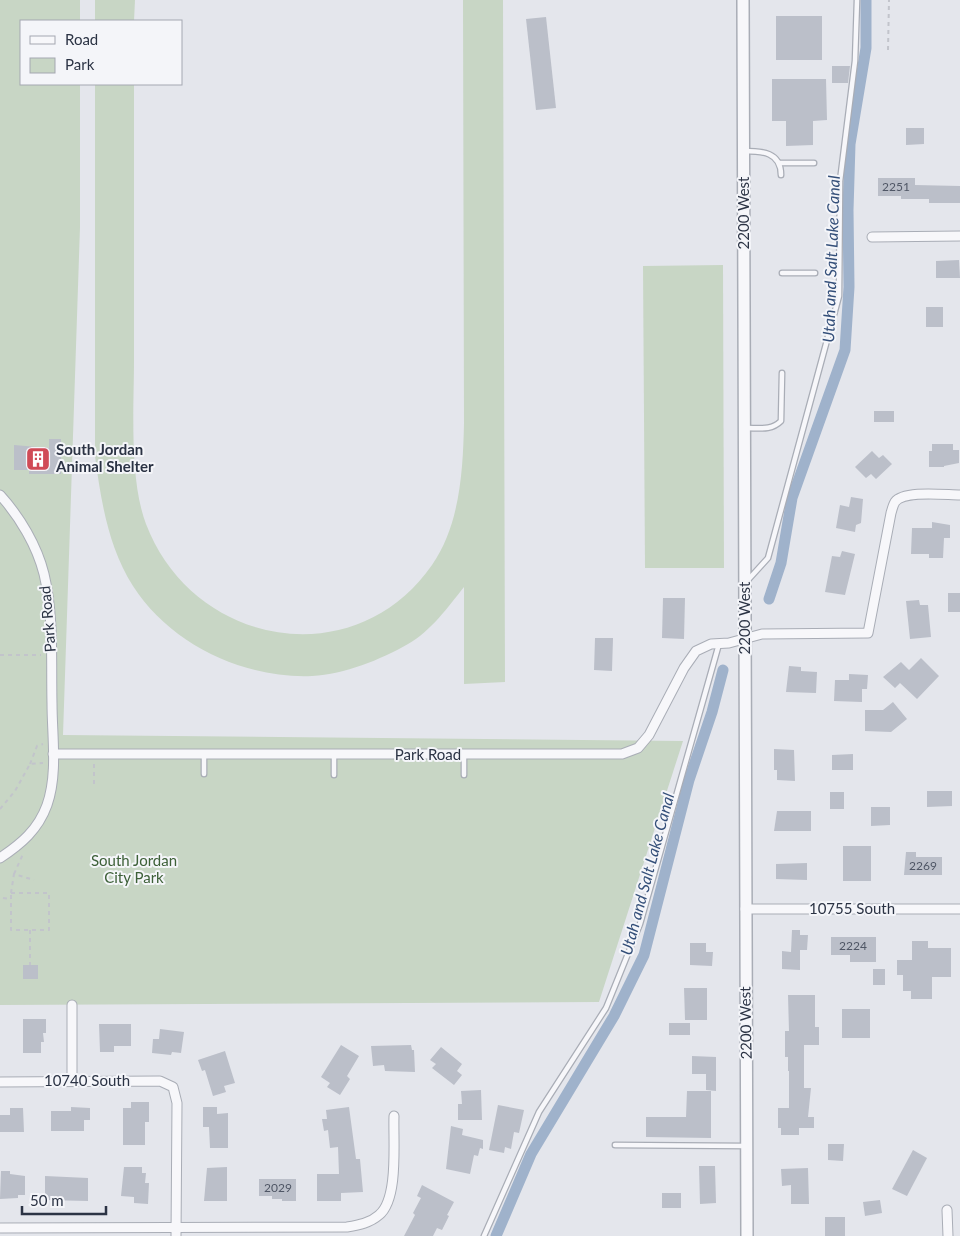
<svg xmlns="http://www.w3.org/2000/svg" width="960" height="1236" font-family="Lato,sans-serif">
<style>
.green{fill:#c8d6c5}
.lines{fill:none;stroke-linecap:round;stroke-linejoin:round}
.canal{stroke:#9fb2cb;stroke-width:11}
.building{fill:#bbbfc9}
.service-casing{stroke:#a9adb6;stroke-width:7}
.minor-casing{stroke:#a9adb6;stroke-width:11}
.tertiary-casing{stroke:#a9adb6;stroke-width:14}
.path{stroke:#c2c4cb;stroke-width:2;stroke-dasharray:4 4;stroke-linecap:butt}
.service{stroke:#f7f7fa;stroke-width:4.5}
.minor{stroke:#f7f7fa;stroke-width:9}
.tertiary{stroke:#f7f7fa;stroke-width:11}
.labels{text-anchor:middle;stroke-width:4;stroke-linejoin:round;paint-order:stroke}
.number-label{font-size:12px;fill:#4f5665}
.street-label{font-size:15px;fill:#2b3344;stroke:#f4f5f9}
.poi-label{font-size:15px;font-weight:bold;fill:#2b3344;stroke:#f4f5f9;text-anchor:start}
.park-label{font-size:15px;fill:#3d6038;stroke:#f4f5f9}
.water-label{font-size:16px;font-style:italic;fill:#344f79;stroke:#f4f5f9}
</style>
<rect width="100%" height="100%" fill="#e4e6ec"/>
<g class="green">
<path d="M0,0H80V21H21V84H80V227L63,735L683,741L599,1002L0,1005Z"/>
<path d="M95,0H135L134,21H95Z"/>
<path d="M463,0H503L505,682L464,684V587C448,607 431,631 408,644C380,660 345,674 312,676C244,679 170,644 133,586C108,547 101,500 95,456V84H134C134,176 134,267 134,359C134,408 129,479 146,524C193,647 355,676 432,565C460,525 463,470 464,423Z"/>
<path d="M723,265L724,568H645L643,266Z"/>
</g>
<g class="lines">
<g class="canal">
<path d="M769,599L781,563L792,498L845,350L849,287L848,210L850,144L866,48V0"/>
<path d="M496,1236L531,1154L614,1016L644,955L689,780L712,712L723,670"/>
</g>
</g>
<g class="building">
<rect x="776" y="16" width="46" height="44"/>
<path d="M546,17L556,108L536,110L526,19Z"/>
<path d="M832,66H850L848,83H832Z"/>
<path d="M772,79H826L827,120L813,121V145L786,146V121H772Z"/>
<path d="M906,128H924V144L906,145Z"/>
<path d="M878,178H915V185L960,186V203H929V199H901V196H878Z"/>
<path d="M959,260L960,278H936V261Z"/>
<rect x="926" y="307" width="17" height="20"/>
<rect x="874" y="411" width="20" height="11"/>
<path d="M49,439H61V474H29V470H14V445L49,448Z"/>
<path d="M932,444H953V450H959V463L944,466V467H929V451H932Z"/>
<path d="M872,451L879,458L883,455L892,464L876,479L871,474L866,478L855,467Z"/>
<path d="M851,497L863,499L861,523L856,525L855,532L836,528L840,505L849,507Z"/>
<path d="M932,522L950,525V538H944L943,558H929V554H911L912,528H932Z"/>
<path d="M842,551L855,554L845,595L825,592L832,556L840,557Z"/>
<rect x="948" y="593" width="12" height="19"/>
<path d="M663,598H685L684,639L662,638Z"/>
<path d="M919,600L920,605H928L931,637L910,639L906,601Z"/>
<path d="M595,638H613L612,671L594,670Z"/>
<path d="M921,658L939,676L917,699L900,683L895,688L883,677L901,662L909,670Z"/>
<path d="M789,666L801,667V671L817,672L816,693L786,692Z"/>
<path d="M849,674L868,675L867,689H862V702L834,701L835,680H849Z"/>
<path d="M893,702L907,719L891,732L865,731V710H883Z"/>
<path d="M774,749L794,750L795,781L777,780V770H774Z"/>
<path d="M853,754V770H832V755Z"/>
<path d="M927,791H952V806L927,807Z"/>
<rect x="830" y="792" width="14" height="17"/>
<path d="M871,807H890V825L871,826Z"/>
<path d="M777,811H811V831H774Z"/>
<rect x="843" y="846" width="28" height="35"/>
<path d="M906,852H916V857H942V875H904Z"/>
<path d="M807,863V880L776,879V864Z"/>
<path d="M792,930H800V935H808L807,950H800V970L782,969V951L791,952Z"/>
<path d="M831,937H876V962H850V955H831Z"/>
<path d="M912,941H928V948H951V977H932V999H911V991H903V975H897V960H912Z"/>
<path d="M690,943H706V952H713L712,966L690,965Z"/>
<rect x="23" y="965" width="15" height="14"/>
<rect x="873" y="969" width="12" height="16"/>
<path d="M684,988H707V1020H685Z"/>
<path d="M788,995H815V1027H819V1045H804V1088H811L808,1117H814V1128H799V1135H781V1128H778V1108H789V1071H788V1057H785V1031H789Z"/>
<rect x="842" y="1009" width="28" height="29"/>
<path d="M23,1019H46V1033H43L44,1042H41V1053H23Z"/>
<rect x="669" y="1023" width="21" height="12"/>
<path d="M99,1024H131V1046H114V1052H100Z"/>
<path d="M160,1029L184,1032L181,1053L172,1052L171,1055L152,1053L153,1039H159Z"/>
<path d="M341,1045L359,1056L347,1076L350,1079L340,1095L327,1087L330,1083L321,1077Z"/>
<path d="M411,1045L412,1050H414L415,1072L385,1071L384,1065L373,1066L371,1046Z"/>
<path d="M441,1047L462,1064L457,1071L462,1075L454,1085L432,1068L436,1064L430,1060Z"/>
<path d="M225,1051L235,1083L224,1086L226,1092L213,1096L205,1070L202,1071L198,1060Z"/>
<path d="M692,1056L716,1057V1091L706,1090V1074H692Z"/>
<path d="M481,1090L482,1120H458V1104H462L461,1091Z"/>
<path d="M687,1091H711V1138L646,1137V1117H686Z"/>
<path d="M131,1102H149V1122H145V1145H123V1108H131Z"/>
<path d="M498,1105L524,1110L519,1133L514,1132L511,1149L505,1147L504,1153L489,1150Z"/>
<path d="M71,1107L90,1108V1120H84V1131H51V1111H71Z"/>
<path d="M203,1107H217V1114L228,1113V1148H210L209,1127H203Z"/>
<path d="M349,1107L356,1159H360L363,1192L341,1193V1201H317V1174H339L338,1147L330,1148L328,1130L324,1131L322,1119H327L326,1110Z"/>
<path d="M10,1108H23L24,1132H0V1115H10Z"/>
<path d="M451,1126L463,1129L462,1135L483,1140V1149L480,1148L478,1156L474,1155L470,1174L446,1169Z"/>
<path d="M828,1144H844L843,1161L828,1160Z"/>
<path d="M913,1150L927,1158L907,1196L892,1189Z"/>
<path d="M699,1166H715L716,1203L700,1204Z"/>
<path d="M124,1167H142V1173H146L145,1183H149L148,1204L134,1203V1197L121,1196Z"/>
<path d="M227,1167V1201H204L207,1168Z"/>
<path d="M808,1168L809,1204H791V1185L782,1186L781,1169Z"/>
<path d="M1,1171H10V1174L25,1176V1195H18V1198L0,1199Z"/>
<path d="M45,1176L88,1178V1201L45,1200Z"/>
<path d="M259,1179H296V1201H282V1199H272V1196H259Z"/>
<path d="M422,1185L454,1202L447,1215L449,1216L442,1230L437,1228L433,1236H404L415,1215L413,1213L421,1198L417,1196Z"/>
<rect x="662" y="1193" width="19" height="15"/>
<path d="M880,1200L882,1213L865,1216L863,1202Z"/>
<rect x="825" y="1217" width="20" height="19"/>
</g>
<g class="lines">
<defs>
<g id="service">
<path d="M744,151C762,151 781,152 781,175"/>
<path d="M779,163H814"/>
<path d="M782,273H815"/>
<path d="M746,428C759,428 771,431 781,421L782,373"/>
<path d="M748,580L768,558L839,296L840,181L855,61L857,0"/>
<path d="M334,754V775"/>
<path d="M204,774V754"/>
<path d="M464,775V755"/>
<path d="M615,1145L746,1146"/>
<path d="M484,1236L539,1112L606,1008L640,924L719,644"/>
</g>
<g id="minor">
<path d="M872,237L960,236"/>
<path d="M0,495C20,517 37,546 44,574C54,616 51,661 52,703C52,736 58,774 47,805C38,830 21,844 0,858"/>
<path d="M53,754H622L638,748L649,735L684,668L696,651L711,644L729,643L762,634L868,633L891,513C892,510 893,505 895,502C904,490 945,495 960,495"/>
<path d="M745,909H960"/>
<path d="M72,1005V1081"/>
<path d="M0,1082L160,1081L173,1087L177,1103L176,1236"/>
<path d="M947,1210L948,1236"/>
<path d="M0,1228L347,1227C359,1225 370,1223 379,1215C399,1199 393,1140 394,1116"/>
</g>
<path id="tertiary" d="M743,0L747,1236"/>
</defs>
<use href="#service" class="service-casing"/>
<use href="#minor" class="minor-casing"/>
<use href="#tertiary" class="tertiary-casing"/>
<g class="path">
<path d="M888,50L889,0"/>
<path d="M0,655H41"/>
<path d="M30,764L37,746L43,744"/>
<path d="M94,764V787"/>
<path d="M0,809L15,791L30,764L43,763"/>
<path d="M14,874L23,854"/>
<rect x="11" y="893" width="38" height="37"/>
<path d="M11,893L14,874L34,880"/>
<path d="M3,898L11,899"/>
<path d="M30,930V965"/>
</g>
<use href="#service" class="service"/>
<use href="#minor" class="minor"/>
<use href="#tertiary" class="tertiary"/>
</g>
<defs>
<symbol id="building-square" viewBox="-11 -11 22 22"><rect x="-9" y="-9" width="18" height="18" rx="4" fill="#d04a56" stroke="#f4f5f9"/><path d="M-4-6H4V6H1V3H-1V6H-4ZM-2.5-4.3h1.7v1.8h-1.7ZM.8-4.3h1.7v1.8H.8ZM-2.5-1h1.7V.8h-1.7ZM.8-1h1.7V.8H.8Z" fill="#fff"/></symbol>
</defs>
<g fill-rule="evenodd">
<use href="#building-square" x="24" y="445" width="28" height="28"/>
</g>
<g class="labels">
<g class="number-label">
<text x="896" y="191">2251</text>
<text x="923" y="870">2269</text>
<text x="853" y="950">2224</text>
<text x="278" y="1192">2029</text>
</g>
<g class="street-label">
<text transform="translate(744 213) rotate(-90)" y="5">2200 West</text>
<text transform="translate(745 618) rotate(-90)" y="5">2200 West</text>
<text transform="translate(48 619) rotate(-95)" y="5">Park Road</text>
<text x="428" y="760">Park Road</text>
<text x="852" y="914">10755 South</text>
<text transform="translate(746 1023) rotate(-91)" y="5">2200 West</text>
<text x="87" y="1086">10740 South</text>
</g>
<g class="poi-label">
<text x="56" y="455">South Jordan<tspan x="56" dy="17">Animal Shelter</tspan></text>
</g>
<g class="park-label">
<text x="134" y="866">South Jordan<tspan x="134" dy="17">City Park</tspan></text>
</g>
<g class="water-label">
<text transform="translate(831 259) rotate(-88)" y="6">Utah and Salt Lake Canal</text>
<text transform="translate(647 874) rotate(-75)" y="6">Utah and Salt Lake Canal</text>
</g>
</g>
<rect x="20" y="20" width="162" height="65" fill="#f4f5f9" stroke="#a4a7b1"/>
<rect x="30" y="36" width="25" height="8" fill="#f7f7fa" stroke="#a4a7b1"/>
<text x="65" y="45" font-size="15" fill="#2b3344">Road</text>
<rect x="30" y="58" width="25" height="15" fill="#c8d6c5" stroke="#a4a7b1"/>
<text x="65" y="70" font-size="15" fill="#2b3344">Park</text>
<path d="M22 1206v8h84v-8" fill="none" stroke="#2b3344" stroke-width="2.5"/>
<text x="30" y="1206" font-size="15" fill="#2b3344" stroke="#f4f5f9" stroke-width="4" paint-order="stroke">50 m</text>
</svg>
